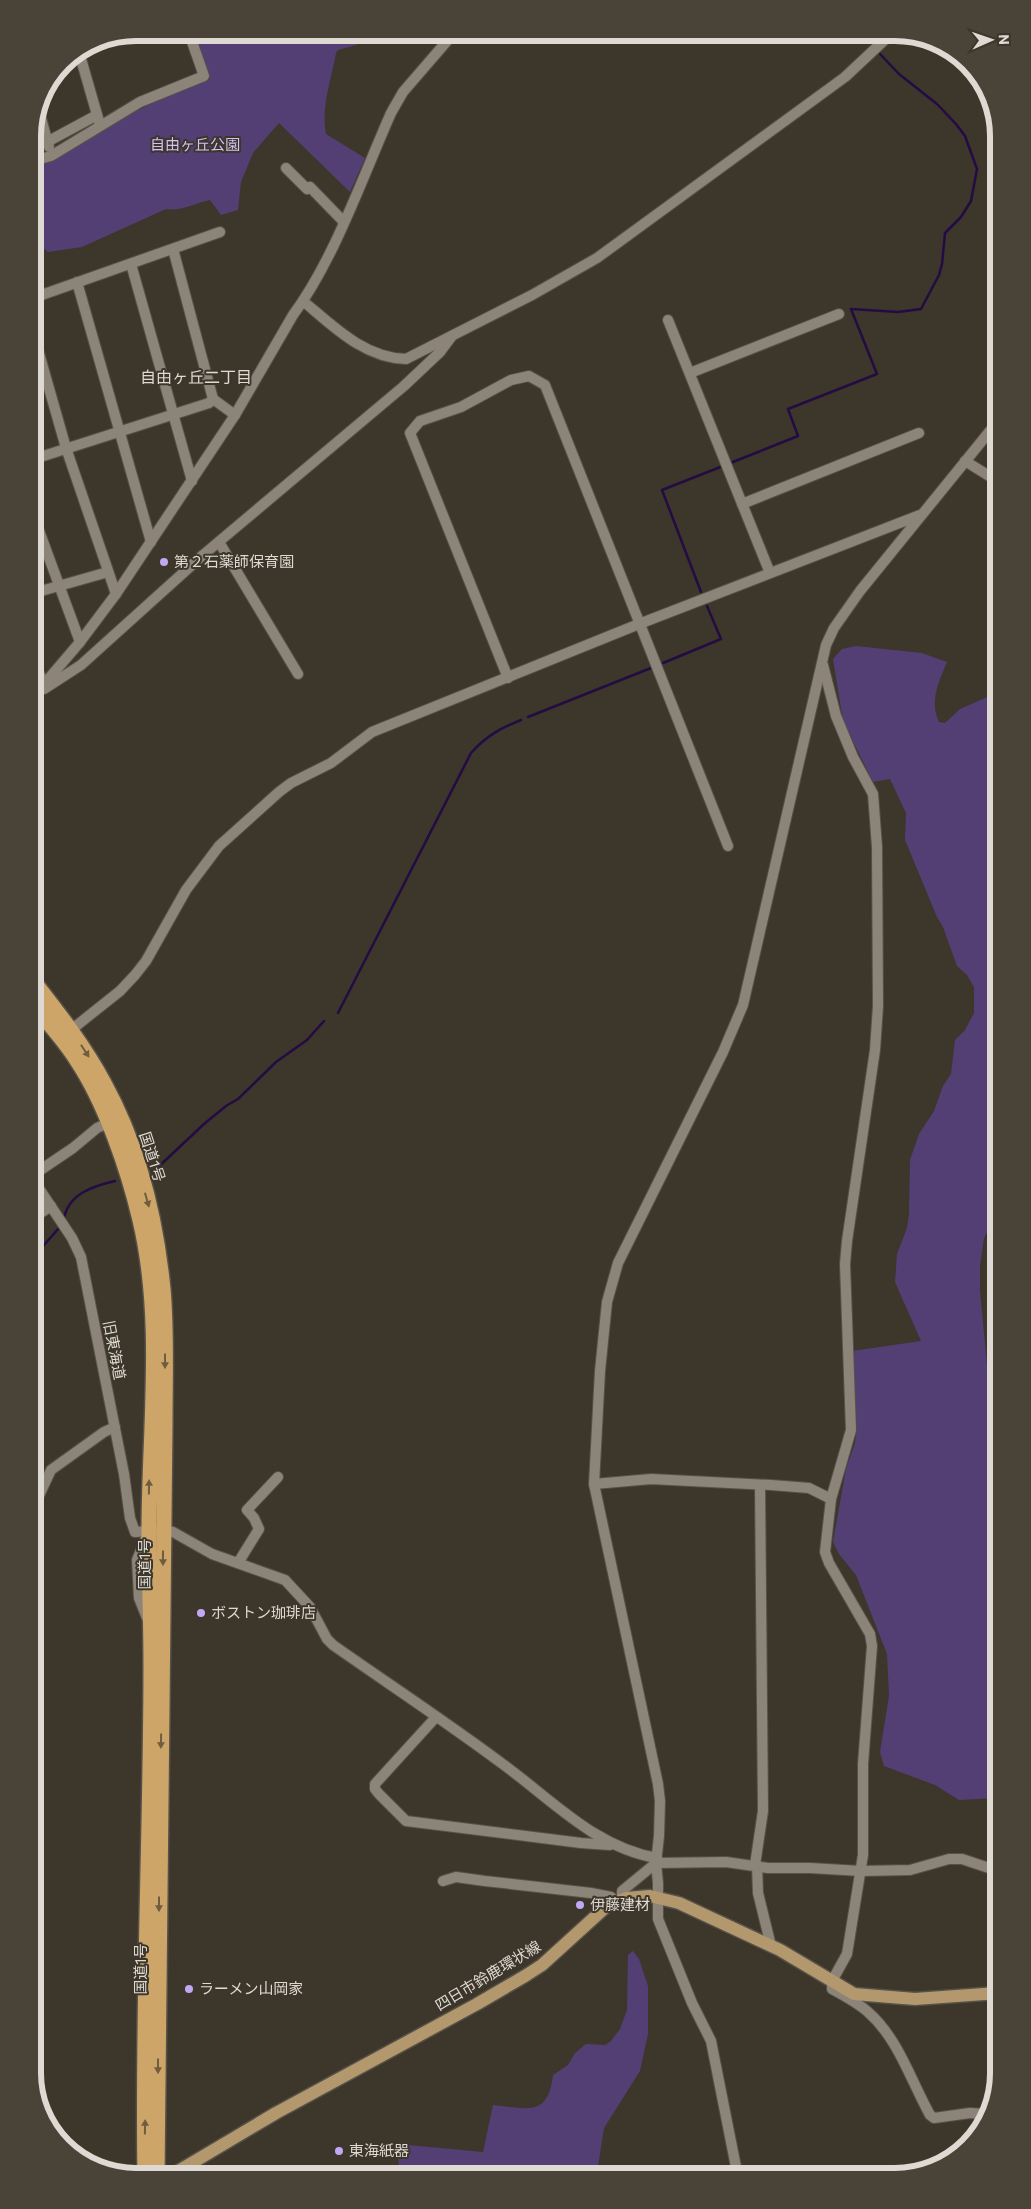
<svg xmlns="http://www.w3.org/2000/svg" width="1031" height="2209" font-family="Commissioner,'Noto Sans JP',sans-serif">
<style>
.green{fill:#533f74}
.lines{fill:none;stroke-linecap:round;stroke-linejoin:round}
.stream{stroke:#250b43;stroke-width:2.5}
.minor-casing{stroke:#575249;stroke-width:12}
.major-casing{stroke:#575249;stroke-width:15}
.highway-casing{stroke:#575249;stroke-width:18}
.minor{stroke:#8c8478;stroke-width:10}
.major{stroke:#b3986e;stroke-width:12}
.highway{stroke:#cda568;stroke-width:15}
.oneway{fill:#6f5d40}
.poi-dot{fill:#c2a8f3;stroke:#3d362b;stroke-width:2}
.labels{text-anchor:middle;stroke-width:4;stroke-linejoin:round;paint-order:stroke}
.park-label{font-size:15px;fill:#d3c1f8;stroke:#3d362b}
.poi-label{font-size:15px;fill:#dedad3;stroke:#3d362b;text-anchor:start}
.street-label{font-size:15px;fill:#dedad3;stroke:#3d362b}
.neighbourhood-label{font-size:16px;fill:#dedad3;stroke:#3d362b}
.rim{fill:none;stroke:#dedad3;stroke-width:6}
</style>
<rect width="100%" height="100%" fill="#3d362b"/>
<g class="green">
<path d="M193,33H371L364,41L356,45L338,50L336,53C331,81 321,106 326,134L365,158L350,192L279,123L253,153L241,182L238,210L221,215L210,200C195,203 180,212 166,209L82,247L48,252L33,240V166L52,159L65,149L152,103L210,79Z"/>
<path d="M856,646L922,653L947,662C939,681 929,702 939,722L945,723L960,709L992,695L995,687L996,1215L984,1238L980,1265V1291L987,1365L991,1378L997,1459L996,1747L997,1798L959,1800L935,1785L884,1766L880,1752L889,1696L887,1654L856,1575L839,1554L833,1542L846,1469L855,1443L857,1429L852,1351L921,1341L895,1282L897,1254L907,1228L909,1214L910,1160L919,1134L934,1111L943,1086L951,1074L955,1040L965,1030L974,1013V987L967,975L957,966L943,927L937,917L905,840L906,813L890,779L873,782L843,721L833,659L842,649Z"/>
<path d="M633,1951L639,1959L648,1986V2034L640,2071L604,2128L597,2173L399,2174L398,2144L483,2152L493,2105C527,2108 548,2118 553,2075L568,2065L575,2053L586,2044L605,2045L611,2041L620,2029L627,2010L628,1955Z"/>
</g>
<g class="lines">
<g class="stream">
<path d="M870,33L872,41"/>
<path d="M728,464L798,436L788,409L877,374L851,309L898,312L921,309L939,275L942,264L945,233L961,217L971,201L977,169L965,136L956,124L937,104L899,74L880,54"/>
<path d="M701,592L662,490L723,466"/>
<path d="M663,663L721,639L707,606"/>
<path d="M528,717L651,668"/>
<path d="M338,1013L471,753C486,736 501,728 521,720"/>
<path d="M154,1171L204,1124L226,1106L238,1099L276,1062L307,1040L324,1021"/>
<path d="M64,1219C68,1194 93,1186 115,1181"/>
<path d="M36,1254L59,1228"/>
</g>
<defs>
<g id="minor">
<path d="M79,52L100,125"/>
<path d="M38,107L49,147"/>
<path d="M47,142L97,115"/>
<path d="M33,161L51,156L140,102L204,76L189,33"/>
<path d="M286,168L307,189L310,187L343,221"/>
<path d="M131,264L192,481"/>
<path d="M77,282L151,542"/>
<path d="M33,298L220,232"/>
<path d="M303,301C333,326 364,358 406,359L532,295L597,258L845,77L892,33"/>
<path d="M668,320L770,573"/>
<path d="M33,332L66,448L116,594"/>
<path d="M690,373L839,314"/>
<path d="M213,399L235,415"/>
<path d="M34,459L209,403L213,399L173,249"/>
<path d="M965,461L994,479"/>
<path d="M742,504L919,433"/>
<path d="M34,517L80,642"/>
<path d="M219,542L298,674"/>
<path d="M34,593L108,572"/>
<path d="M34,661L44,685"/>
<path d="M823,665L836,716L853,757L873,794L877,847L878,1006L875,1050L847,1241L845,1264L851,1430L831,1499L825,1552L829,1563L870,1634L872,1646L863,1764V1855L847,1954L832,1981V1989C845,1996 858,2003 868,2012C898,2038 911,2081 930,2115L934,2118L970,2113L985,2114"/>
<path d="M508,678L410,433L420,421L461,407L511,380L529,376L545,385L728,846"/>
<path d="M44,689L81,665L203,555L404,386L440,352L452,336"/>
<path d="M34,696L80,642L116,594L235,415L293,315C334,260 363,176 391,113L403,92L454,33"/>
<path d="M71,1030L120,991L135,975L146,961L186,890L219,846L279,792L291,783L331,763L372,732L639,624L920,515"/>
<path d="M36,1173L73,1148L97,1128L108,1123"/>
<path d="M36,1184L72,1238L81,1257L124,1474L130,1518L135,1532L163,1530L173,1532L212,1554L285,1580L310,1607L327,1639L333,1645C390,1685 448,1723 504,1765C552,1800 596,1848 657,1858"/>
<path d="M36,1216L51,1206"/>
<path d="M594,1484L651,1479L771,1485L809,1488L831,1499"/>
<path d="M36,1502L51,1470L104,1432L115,1427"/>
<path d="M146,1538L137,1560L139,1598L147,1618"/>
<path d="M238,1563L259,1529L254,1518L247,1510L278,1477"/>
<path d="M436,1717L375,1784V1789L379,1794L406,1821L581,1843L610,1845"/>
<path d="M755,1865L763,1811L760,1485"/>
<path d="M757,1865L758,1893L771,1946"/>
<path d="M443,1881L456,1877L485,1881L591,1893L611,1897L616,1902"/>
<path d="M622,1899V1891L656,1863L726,1862L768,1868H810L861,1871L910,1870L949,1859H962L998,1871"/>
<path d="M737,2172L711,2041L692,2003L658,1919V1883L656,1863L659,1836L660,1801L658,1784L594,1484L600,1371L607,1302L618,1263L723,1052L743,1005L826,645L834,628L860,591L994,426"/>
</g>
<path id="major" d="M170,2176L276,2113L477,2004L525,1976L542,1965L608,1905L627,1898L650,1896L679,1903L780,1950L854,1994L915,1999L998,1993"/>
<g id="highway">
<path d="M35,983C60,1015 85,1047 104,1083C138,1145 156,1219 163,1289C167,1333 165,1378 165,1422L157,2176"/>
<path d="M35,1007C49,1024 64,1040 76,1059C105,1102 128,1169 140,1220C164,1321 149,1429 149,1532C149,1576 151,1620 151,1665C151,1835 142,2006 145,2176"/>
</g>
</defs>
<use href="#minor" class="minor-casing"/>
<use href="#major" class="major-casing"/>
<use href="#highway" class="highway-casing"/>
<use href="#minor" class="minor"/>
<use href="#major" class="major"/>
<use href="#highway" class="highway"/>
</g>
<defs><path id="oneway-solid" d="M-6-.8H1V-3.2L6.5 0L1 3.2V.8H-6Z" transform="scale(1.25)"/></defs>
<g class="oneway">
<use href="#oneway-solid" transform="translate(85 1051) rotate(57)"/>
<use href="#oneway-solid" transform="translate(147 1200) rotate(74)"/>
<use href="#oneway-solid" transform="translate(165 1361) rotate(90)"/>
<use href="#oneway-solid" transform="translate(149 1487) rotate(-89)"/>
<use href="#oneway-solid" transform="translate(163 1558) rotate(90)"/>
<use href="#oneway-solid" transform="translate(161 1741) rotate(91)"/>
<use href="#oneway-solid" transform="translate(159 1904) rotate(90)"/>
<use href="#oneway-solid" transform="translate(158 2066) rotate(90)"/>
<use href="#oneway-solid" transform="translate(145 2127) rotate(-89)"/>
</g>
<g class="poi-dot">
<circle cx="164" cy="562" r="5"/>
<circle cx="201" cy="1613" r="5"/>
<circle cx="580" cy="1905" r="5"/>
<circle cx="189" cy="1989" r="5"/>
<circle cx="339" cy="2151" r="5"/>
</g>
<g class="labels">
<g class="park-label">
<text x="195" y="150">自由ヶ丘公園</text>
</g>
<g class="poi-label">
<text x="174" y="567">第２石薬師保育園</text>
<text x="211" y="1618">ボストン珈琲店</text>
<text x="590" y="1910">伊藤建材</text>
<text x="199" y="1994">ラーメン山岡家</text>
<text x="349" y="2156">東海紙器</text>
</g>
<g class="street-label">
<text transform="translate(152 1157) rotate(72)" y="5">国道1号</text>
<text transform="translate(114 1350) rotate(79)" y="5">旧東海道</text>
<text transform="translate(145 1564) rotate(-90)" y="5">国道1号</text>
<text transform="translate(141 1969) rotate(-90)" y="5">国道1号</text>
<text transform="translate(488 1976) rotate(-31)" y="5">四日市鈴鹿環状線</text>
</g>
<g class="neighbourhood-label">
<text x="196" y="383">自由ヶ丘二丁目</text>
</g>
</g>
<path d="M0 0H1031V2209H0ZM136 41H895A95 95 0 0 1 990 136V2073A95 95 0 0 1 895 2168H136A95 95 0 0 1 41 2073V136A95 95 0 0 1 136 41Z" fill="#4a4338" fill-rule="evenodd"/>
<path class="rim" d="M136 41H895A95 95 0 0 1 990 136V2073A95 95 0 0 1 895 2168H136A95 95 0 0 1 41 2073V136A95 95 0 0 1 136 41Z"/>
<g transform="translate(991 40) rotate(88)" stroke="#3d362b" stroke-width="4" paint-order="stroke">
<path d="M0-4L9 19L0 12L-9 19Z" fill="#dedad3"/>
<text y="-8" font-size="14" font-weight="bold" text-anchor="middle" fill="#dedad3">N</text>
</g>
</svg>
